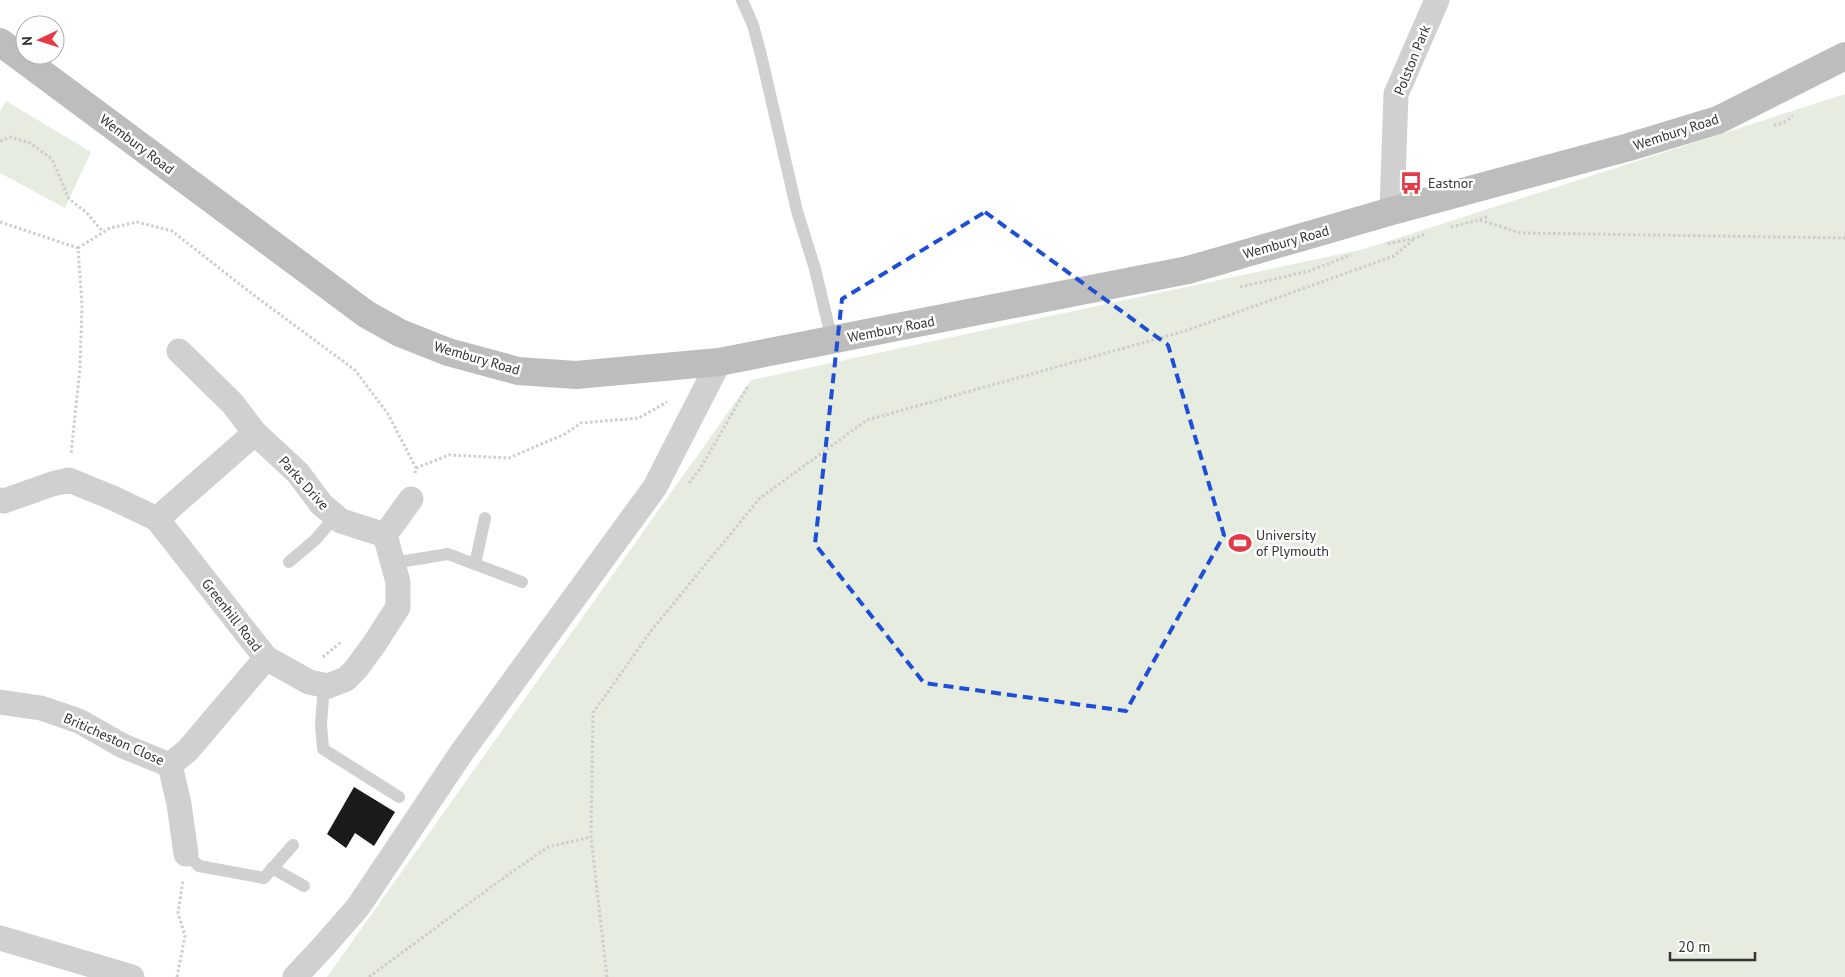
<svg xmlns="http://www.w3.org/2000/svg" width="1845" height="977" font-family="'PT Sans',sans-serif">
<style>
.green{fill:#e6ecdf}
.building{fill:#1a1a1a}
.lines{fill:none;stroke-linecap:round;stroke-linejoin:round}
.path{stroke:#cdcdcd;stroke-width:3;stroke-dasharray:2.5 2.5;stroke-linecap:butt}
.lane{stroke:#d0d0d0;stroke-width:12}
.street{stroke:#d0d0d0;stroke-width:25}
.secondary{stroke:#bdbdbd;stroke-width:28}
.marked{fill:none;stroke:#1d4ed8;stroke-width:4;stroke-dasharray:10 6;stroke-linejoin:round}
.labels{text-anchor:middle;stroke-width:5;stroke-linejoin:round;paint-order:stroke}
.street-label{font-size:14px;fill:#333;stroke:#fff}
.poi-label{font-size:14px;fill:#333;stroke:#fff;text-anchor:start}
</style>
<rect width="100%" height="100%" fill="#fff"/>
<g class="green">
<path d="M1845,94V977H327L751,380L1364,249Z"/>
<path d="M6,101L91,152L65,208L0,173V111Z"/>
</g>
<path class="building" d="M354,787L395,812L374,846L355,833L346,848L327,834Z"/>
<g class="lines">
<g class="path">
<path d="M1774,125L1783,123L1793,116"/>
<path d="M0,141L10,137L30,143L52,159L69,199L86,212L103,232"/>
<path d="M1480,220L1521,233L1845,238"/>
<path d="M0,222L78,248L82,305L80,368L71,454"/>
<path d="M1451,227L1479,220L1488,216"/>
<path d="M1388,244L1415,238L1425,234"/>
<path d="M78,248L110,228L137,222L172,231L251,293L355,370L388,414L416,468L415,473"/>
<path d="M1240,287L1309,271L1351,255"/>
<path d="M416,468L449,455L509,458L565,434L581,423L639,418L667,402"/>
<path d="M689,483L700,469L748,386"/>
<path d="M323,657L341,642"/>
<path d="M177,977L185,936L178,913L183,880"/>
<path d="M369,977L502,879L548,847L591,837"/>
<path d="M607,977L591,837L593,713L651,631L760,498L867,420L1185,331L1394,256L1415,238"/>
</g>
<g class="lane">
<path d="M742,0L753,25L761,55L797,211L815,269L832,340"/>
<path d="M289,562L315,540L335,517"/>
<path d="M393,563L448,554L522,582"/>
<path d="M475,564L485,518"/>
<path d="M324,685L321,724L323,749L399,797"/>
<path d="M186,854L199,866L264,878L293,845"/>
<path d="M272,868L304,886"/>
</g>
<g class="street">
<path d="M1392,211L1396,94L1437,0"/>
<path d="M179,351L232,403L255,433"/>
<path d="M0,500L4,501L52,484L69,480L113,498L157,519L266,658L309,682L328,686L346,679L356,669L375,643L398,607V582L385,535L411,499"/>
<path d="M157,519L255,433L298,473L321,504L341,521L385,535"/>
<path d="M0,702L41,708L79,721L123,746L170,765"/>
<path d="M186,854L179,804L170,765L188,750L266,658"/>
<path d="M0,938L132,977"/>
<path d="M295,977L324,946L358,907L462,752L655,487L719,362"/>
</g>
<path class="secondary" d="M0,42L366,314L400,333L448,352L518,371L576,375L719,362L1188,270L1392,211L1629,147L1718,120L1845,56"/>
</g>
<path class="marked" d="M985,212L1168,345L1224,535L1126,711L924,683L815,544L842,299Z"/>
<defs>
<symbol id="bus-bare" viewBox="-9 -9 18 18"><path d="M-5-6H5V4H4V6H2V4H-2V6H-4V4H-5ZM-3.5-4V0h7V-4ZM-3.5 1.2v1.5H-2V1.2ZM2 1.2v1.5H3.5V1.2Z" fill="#e63946" stroke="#fff" stroke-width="2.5" paint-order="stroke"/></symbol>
<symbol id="stadium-bare" viewBox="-9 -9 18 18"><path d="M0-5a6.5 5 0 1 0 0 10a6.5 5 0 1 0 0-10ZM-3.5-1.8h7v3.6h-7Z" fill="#e63946" stroke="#fff" stroke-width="2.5" paint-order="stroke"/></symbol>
</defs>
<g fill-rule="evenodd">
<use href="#bus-bare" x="1395" y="167" width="32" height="32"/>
<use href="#stadium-bare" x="1224" y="527" width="32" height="32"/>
</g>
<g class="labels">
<g class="street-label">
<text transform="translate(1412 60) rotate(-68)" y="5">Polston Park</text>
<text transform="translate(1676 132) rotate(-18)" y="5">Wembury Road</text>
<text transform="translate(137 144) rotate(37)" y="5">Wembury Road</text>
<text transform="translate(1286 242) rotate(-16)" y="5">Wembury Road</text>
<text transform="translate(891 329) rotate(-11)" y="5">Wembury Road</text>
<text transform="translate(477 358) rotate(16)" y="5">Wembury Road</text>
<text transform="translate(304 483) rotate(48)" y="5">Parks Drive</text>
<text transform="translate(232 615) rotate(52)" y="5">Greenhill Road</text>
<text transform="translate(114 739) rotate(24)" y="5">Briticheston Close</text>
</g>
<g class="poi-label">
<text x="1428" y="188">Eastnor</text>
<text x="1256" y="540">University<tspan x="1256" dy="16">of Plymouth</tspan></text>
</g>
</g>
<g transform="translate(40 40) rotate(266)"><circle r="24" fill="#ffffff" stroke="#adadad"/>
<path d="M0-4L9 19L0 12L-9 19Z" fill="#e63946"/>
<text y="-8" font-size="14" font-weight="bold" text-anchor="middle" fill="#333333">N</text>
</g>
<path d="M1670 952v8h85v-8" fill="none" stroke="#333333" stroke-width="2.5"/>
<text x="1678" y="952" font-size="15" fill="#333333" stroke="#ffffff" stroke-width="4" paint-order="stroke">20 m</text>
</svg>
